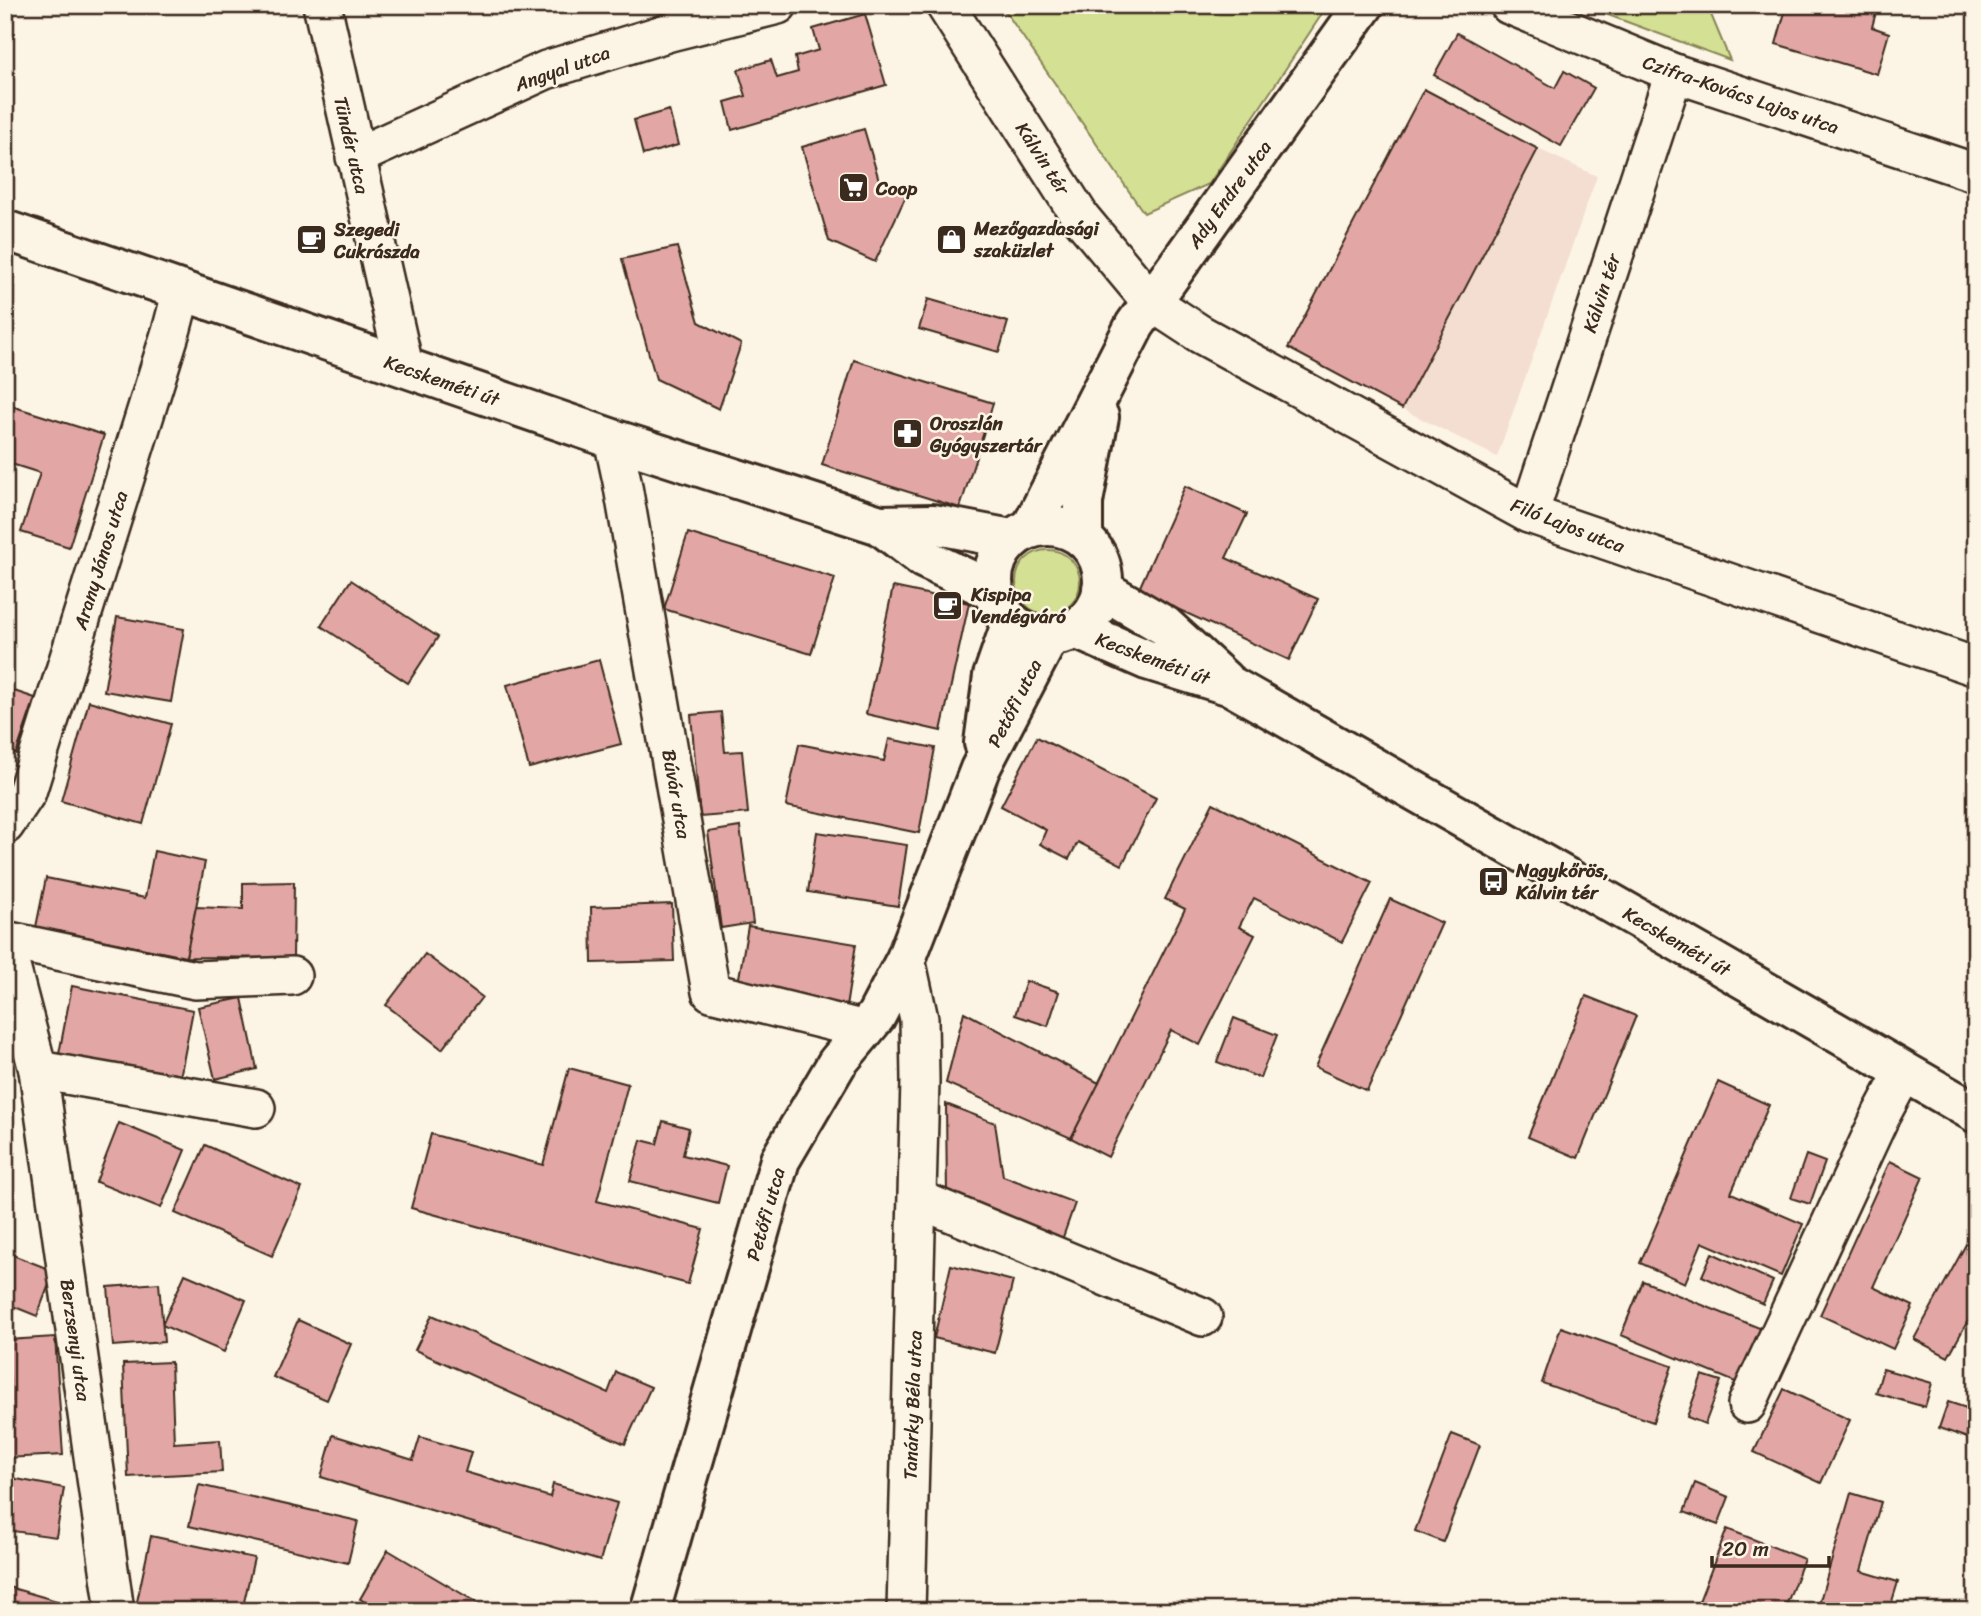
<svg xmlns="http://www.w3.org/2000/svg" width="1981" height="1616" font-family="Sriracha,sans-serif">
<style>
.built{fill:#f4ded2}
.green{fill:#d4e093;stroke:#888558;stroke-width:2}
.building{fill:#e2a7a4;stroke:#3b2a1e;stroke-width:2}
.lines{fill:none;stroke-linecap:round;stroke-linejoin:round}
.street-casing{stroke:#3b2a1e;stroke-width:42}
.secondary-casing{stroke:#3b2a1e;stroke-width:44}
.primary-casing{stroke:#3b2a1e;stroke-width:44}
.street{stroke:#fcf5e5;stroke-width:37}
.secondary{stroke:#fcf5e5;stroke-width:38}
.primary{stroke:#fcf5e5;stroke-width:38}
.labels{text-anchor:middle;stroke-width:5;stroke-linejoin:round;paint-order:stroke}
.street-label{font-size:19px;fill:#3b2a1e;stroke:#fcf5e5}
.poi-label{font-size:19px;font-weight:bold;fill:#3b2a1e;stroke:#fcf5e5;text-anchor:start}
</style>
<rect width="100%" height="100%" fill="#fcf5e5"/>
<filter id="ink" filterUnits="userSpaceOnUse"><feTurbulence type="fractalNoise" baseFrequency=".0143" numOctaves="2"/><feDisplacementMap in="SourceGraphic" scale="14" xChannelSelector="R" yChannelSelector="G"/><feConvolveMatrix kernelMatrix="1 2 1 2 8 2 1 2 1" color-interpolation-filters="sRGB"/></filter>
<g filter="url(#ink)">
<path class="built" d="M1538,149L1597,176L1497,457L1402,409Z"/>
<g class="green">
<path d="M1001,5H1328L1209,184L1144,213Z"/>
<path d="M1581,5H1707L1730,60Z"/>
<circle cx="1048" cy="582" r="32"/>
</g>
<g class="building">
<path d="M1787,5H1800L1817,10L1819,5H1878L1872,27L1889,33L1877,74L1776,44Z"/>
<path d="M865,14L886,85L732,130L725,102L746,96L738,70L771,60L777,78L798,72L795,57L819,50L813,29Z"/>
<path d="M1457,33L1555,88L1564,71L1594,88L1561,146L1434,75Z"/>
<path d="M1424,89L1538,149L1402,409L1288,348Z"/>
<path d="M669,110L678,145L643,155L634,120Z"/>
<path d="M864,129L879,180L906,196L875,262L829,241L802,147Z"/>
<path d="M677,247L699,322L741,344L719,409L656,379L622,259Z"/>
<path d="M928,299L1008,322L999,352L919,329Z"/>
<path d="M854,360L993,403L960,508L822,465Z"/>
<path d="M5,404L104,435L69,547L21,532L40,473L5,462Z"/>
<path d="M1185,486L1247,514L1226,558L1318,599L1289,660L1138,591Z"/>
<path d="M688,533L835,578L811,654L664,609Z"/>
<path d="M351,580L438,637L408,683L321,626Z"/>
<path d="M893,587L969,603L941,731L866,714Z"/>
<path d="M117,617L184,629L171,702L104,691Z"/>
<path d="M599,660L621,744L529,768L507,685Z"/>
<path d="M5,688L35,698L16,754L5,750Z"/>
<path d="M89,701L171,724L143,824L61,801Z"/>
<path d="M721,712L725,752L742,751L748,813L700,817L691,715Z"/>
<path d="M1037,737L1156,798L1122,865L1078,842L1069,859L1040,844L1046,830L1001,806Z"/>
<path d="M889,739L935,748L919,833L786,806L799,744L884,761Z"/>
<path d="M1213,803L1372,883L1342,942L1254,898L1239,927L1255,935L1200,1045L1171,1030L1108,1157L1071,1138L1185,909L1165,899Z"/>
<path d="M740,827L753,923L721,928L708,832Z"/>
<path d="M817,832L907,845L898,906L808,892Z"/>
<path d="M154,851L205,862L186,957L36,927L46,878L145,898Z"/>
<path d="M294,882L293,958L186,957L196,907L243,909V883Z"/>
<path d="M1390,899L1442,923L1367,1091L1315,1067Z"/>
<path d="M672,904L674,961L592,963L591,907Z"/>
<path d="M748,926L856,944L846,1007L737,989Z"/>
<path d="M425,954L482,997L442,1049L386,1005Z"/>
<path d="M1026,981L1059,992L1048,1026L1015,1015Z"/>
<path d="M72,986L193,1010L180,1078L59,1054Z"/>
<path d="M1586,996L1636,1016L1578,1158L1528,1137Z"/>
<path d="M242,998L257,1069L215,1079L198,1007Z"/>
<path d="M964,1012L1099,1083L1071,1138L946,1083Z"/>
<path d="M1234,1018L1277,1035L1260,1078L1217,1062Z"/>
<path d="M569,1068L628,1084L597,1201L703,1229L688,1284L411,1208L431,1134L543,1165Z"/>
<path d="M1718,1082L1769,1105L1731,1193L1803,1224L1781,1276L1702,1242L1685,1283L1640,1263Z"/>
<path d="M946,1104L995,1123L1003,1176L1075,1203L1062,1240L947,1197Z"/>
<path d="M663,1121L689,1128L683,1155L727,1166L718,1203L630,1181L641,1140L657,1144Z"/>
<path d="M119,1123L185,1150L161,1208L96,1182Z"/>
<path d="M205,1145L302,1188L272,1256L175,1213Z"/>
<path d="M1806,1155L1825,1162L1810,1204L1791,1198Z"/>
<path d="M1890,1161L1923,1177L1873,1287L1913,1306L1893,1349L1820,1315Z"/>
<path d="M1976,1226V1306L1948,1357L1914,1339Z"/>
<path d="M5,1252L54,1271L37,1316L5,1303Z"/>
<path d="M1712,1253L1773,1281L1763,1304L1702,1276Z"/>
<path d="M951,1265L1013,1281L995,1353L934,1338Z"/>
<path d="M185,1274L246,1300L224,1352L162,1325Z"/>
<path d="M1643,1281L1762,1329L1740,1384L1621,1335Z"/>
<path d="M159,1283L164,1342L113,1346L108,1287Z"/>
<path d="M432,1315L608,1393L616,1372L651,1387L625,1444L415,1350Z"/>
<path d="M298,1320L351,1344L327,1400L273,1377Z"/>
<path d="M1561,1327L1672,1366L1653,1422L1542,1383Z"/>
<path d="M55,1337L63,1455L5,1458V1401H11L7,1340Z"/>
<path d="M171,1362L174,1443L220,1440L222,1472L128,1477L123,1364Z"/>
<path d="M1883,1369L1932,1383L1925,1407L1876,1393Z"/>
<path d="M1702,1375L1721,1381L1705,1424L1687,1417Z"/>
<path d="M1784,1389L1850,1420L1821,1483L1754,1452Z"/>
<path d="M1948,1402L1976,1411V1441L1939,1428Z"/>
<path d="M1452,1434L1480,1445L1443,1542L1415,1531Z"/>
<path d="M333,1435L413,1460L420,1437L471,1452L465,1472L550,1497L553,1484L617,1503L600,1561L321,1477Z"/>
<path d="M6,1477L64,1488L56,1537L5,1530Z"/>
<path d="M1695,1483L1729,1497L1718,1525L1684,1512Z"/>
<path d="M199,1485L358,1521L348,1563L189,1526Z"/>
<path d="M1851,1493L1881,1502L1861,1571L1898,1582L1889,1611H1817Z"/>
<path d="M1727,1529L1804,1559L1784,1611H1716L1698,1604Z"/>
<path d="M151,1536L254,1558L242,1611H135Z"/>
<path d="M388,1550L491,1611H381L360,1599Z"/>
<path d="M5,1586L71,1605L70,1611H5Z"/>
</g>
<g class="lines">
<defs>
<g id="street">
<path d="M322,5L404,366"/>
<path d="M945,5L1081,218L1151,302L1200,334L1529,514L1976,667"/>
<path d="M1509,5L1674,73L1976,173"/>
<path d="M355,157L546,70L670,32L778,5"/>
<path d="M613,439L622,481L711,992L865,1030"/>
<path d="M1529,514L1674,73"/>
<path d="M5,825L27,792L172,328L182,290"/>
<path d="M5,940L195,980L292,976"/>
<path d="M5,944L38,1070L115,1611"/>
<path d="M38,1070L256,1108"/>
<path d="M918,1199L1203,1317"/>
<path d="M1747,1404L1881,1115L1904,1072"/>
<path d="M906,1611L920,1081L919,1019L906,959"/>
</g>
<g id="secondary">
<path d="M1031,528L1135,325L1364,5"/>
<path d="M1083,538V502L1099,417"/>
<path d="M984,743L993,676L1011,624"/>
<path d="M650,1611L780,1160L837,1063L876,1016L906,959L980,769L1049,637"/>
</g>
<g id="primary">
<path d="M5,230L613,439L880,525L933,524L1011,539"/>
<path d="M880,525L923,558L993,591"/>
<circle cx="1048" cy="581" r="55"/>
<path d="M1102,589L1165,626L1224,680"/>
<path d="M1076,629L1147,660L1231,686L1709,959L1976,1113"/>
</g>
</defs>
<use href="#street" class="street-casing"/>
<use href="#secondary" class="secondary-casing"/>
<use href="#primary" class="primary-casing"/>
<use href="#street" class="street"/>
<use href="#secondary" class="secondary"/>
<use href="#primary" class="primary"/>
</g>
</g>
<defs>
<symbol id="supermarket-square" viewBox="-11 -11 22 22"><rect x="-9" y="-9" width="18" height="18" rx="4" fill="#3b2a1e" stroke="#fcf5e5"/><path d="M-6-5.5h2.5l.6 2H6L4.5 2H-2.5L-4.4-4H-6ZM-1.5 3.2a1.3 1.3 0 1 0 .1 0ZM3 3.2a1.3 1.3 0 1 0 .1 0Z" fill="#fff"/></symbol>
<symbol id="shop-square" viewBox="-11 -11 22 22"><rect x="-9" y="-9" width="18" height="18" rx="4" fill="#3b2a1e" stroke="#fcf5e5"/><path d="M-5-2.5h2.3a2.7 3.5 0 0 1 5.4 0H5L5.5 6h-11ZM-1.5-2.5h3a1.5 2.3 0 0 0-3 0Z" fill="#fff"/></symbol>
<symbol id="cafe-square" viewBox="-11 -11 22 22"><rect x="-9" y="-9" width="18" height="18" rx="4" fill="#3b2a1e" stroke="#fcf5e5"/><path d="M-5.5-4.5H6V0H3Q3 3.5 0 3.5H-2.5Q-5.5 3.5-5.5 0ZM3-3.2v2h1.7v-2ZM-6 4.5H4V6H-6Z" fill="#fff"/></symbol>
<symbol id="pharmacy-square" viewBox="-11 -11 22 22"><rect x="-9" y="-9" width="18" height="18" rx="4" fill="#3b2a1e" stroke="#fcf5e5"/><path d="M-2-6h4v4h4v4h-4v4h-4v-4h-4v-4h4Z" fill="#fff"/></symbol>
<symbol id="bus-square" viewBox="-11 -11 22 22"><rect x="-9" y="-9" width="18" height="18" rx="4" fill="#3b2a1e" stroke="#fcf5e5"/><path d="M-5-6H5V4H4V6H2V4H-2V6H-4V4H-5ZM-3.5-4V0h7V-4ZM-3.5 1.2v1.5H-2V1.2ZM2 1.2v1.5H3.5V1.2Z" fill="#fff"/></symbol>
</defs>
<g fill-rule="evenodd">
<use href="#supermarket-square" x="836" y="170" width="35" height="35"/>
<use href="#shop-square" x="934" y="222" width="35" height="35"/>
<use href="#cafe-square" x="294" y="222" width="35" height="35"/>
<use href="#pharmacy-square" x="890" y="416" width="35" height="35"/>
<use href="#cafe-square" x="930" y="588" width="35" height="35"/>
<use href="#bus-square" x="1476" y="864" width="35" height="35"/>
</g>
<g class="labels">
<g class="street-label">
<text transform="translate(562 68) rotate(-20)" y="7">Angyal utca</text>
<text transform="translate(1741 94) rotate(19)" y="7">Czifra-Kovács Lajos utca</text>
<text transform="translate(352 145) rotate(77)" y="7">Tündér utca</text>
<text transform="translate(1043 158) rotate(57)" y="7">Kálvin tér</text>
<text transform="translate(1229 194) rotate(-54)" y="7">Ady Endre utca</text>
<text transform="translate(1601 293) rotate(-72)" y="7">Kálvin tér</text>
<text transform="translate(442 380) rotate(19)" y="7">Kecskeméti út</text>
<text transform="translate(1568 525) rotate(21)" y="7">Filó Lajos utca</text>
<text transform="translate(100 560) rotate(-73)" y="7">Arany János utca</text>
<text transform="translate(1153 658) rotate(20)" y="7">Kecskeméti út</text>
<text transform="translate(1014 703) rotate(-63)" y="7">Petőfi utca</text>
<text transform="translate(677 794) rotate(80)" y="7">Búvár utca</text>
<text transform="translate(1677 941) rotate(30)" y="7">Kecskeméti út</text>
<text transform="translate(765 1214) rotate(-74)" y="7">Petőfi utca</text>
<text transform="translate(76 1340) rotate(82)" y="7">Berzsenyi utca</text>
<text transform="translate(912 1405) rotate(-88)" y="7">Tanárky Béla utca</text>
</g>
<g class="poi-label">
<text x="876" y="195">Coop</text>
<text x="974" y="235">Mezőgazdasági<tspan x="974" dy="22">szaküzlet</tspan></text>
<text x="334" y="236">Szegedi<tspan x="334" dy="22">Cukrászda</tspan></text>
<text x="930" y="430">Oroszlán<tspan x="930" dy="22">Gyógyszertár</tspan></text>
<text x="971" y="601">Kispipa<tspan x="971" dy="22">Vendégváró</tspan></text>
<text x="1516" y="877">Nagykőrös,<tspan x="1516" dy="22">Kálvin tér</tspan></text>
</g>
</g>
<rect width="1981" height="1616" fill="none" stroke="#fcf5e5" stroke-width="28"/>
<rect x="14" y="14" width="1953" height="1588" fill="none" stroke="#3b2a1e" stroke-width="2.5" filter="url(#ink)"/>
<path d="M1712 1556v10h117v-10" fill="none" stroke="#3b2a1e" stroke-width="3.5"/>
<text x="1722" y="1556" font-size="21" fill="#3b2a1e" stroke="#fcf5e5" stroke-width="5" paint-order="stroke">20 m</text>
</svg>
